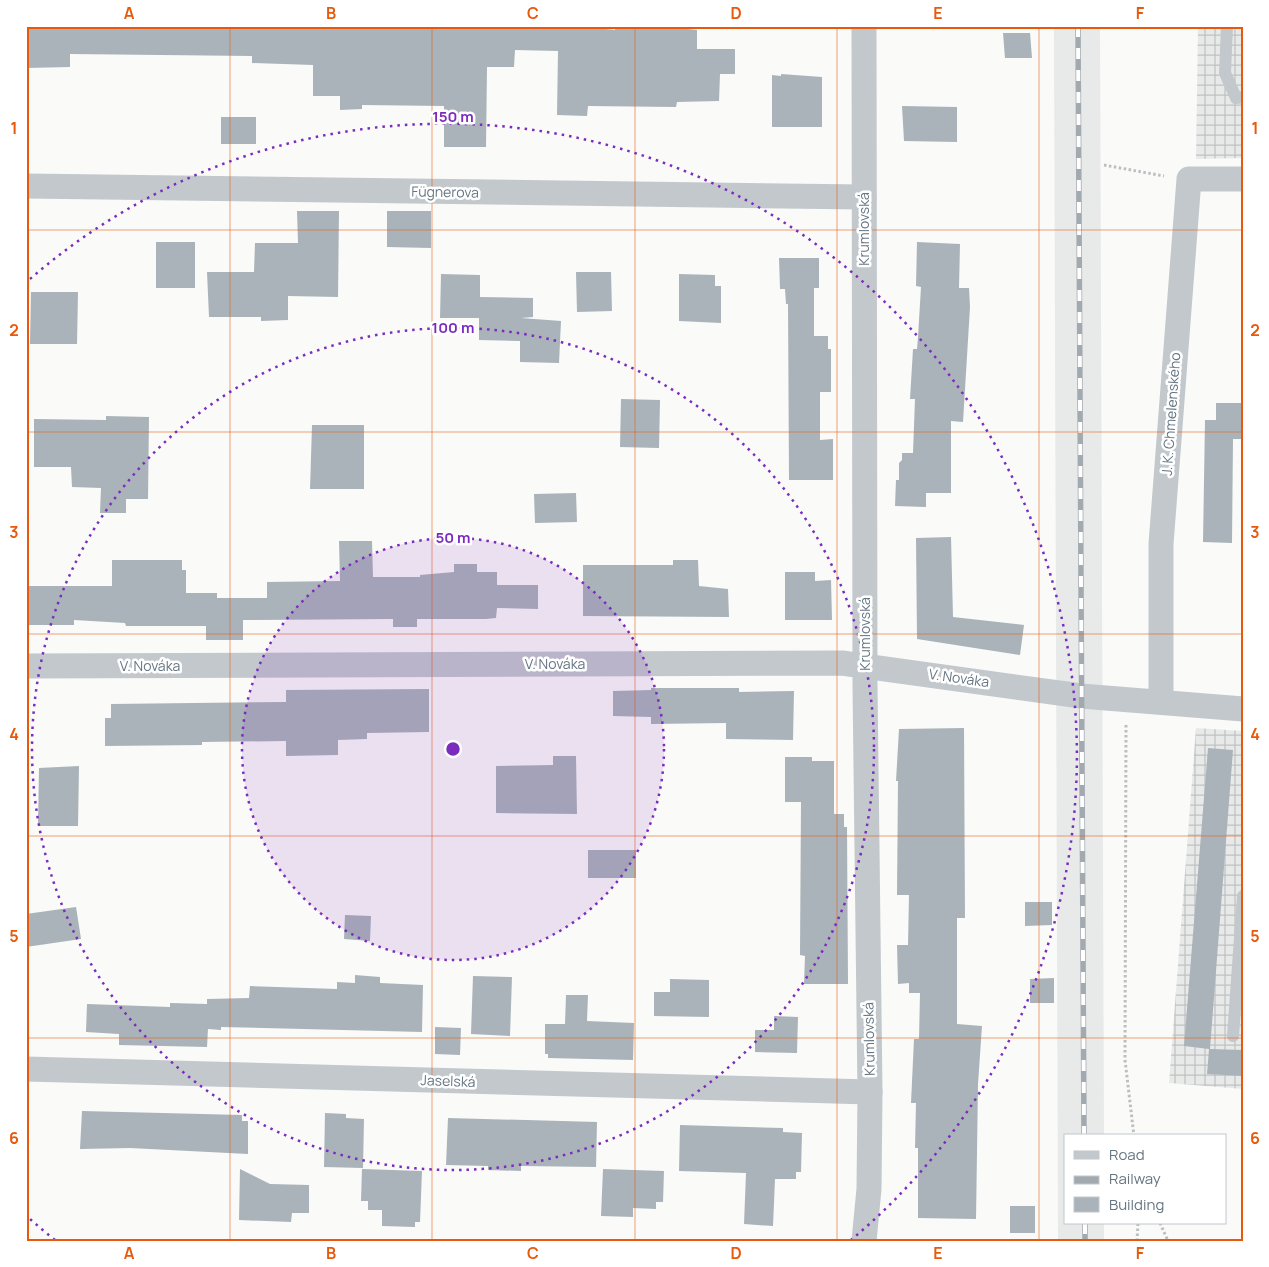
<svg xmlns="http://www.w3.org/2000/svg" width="1269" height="1267" font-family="Manrope,sans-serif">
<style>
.built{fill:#e8e9e9}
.industrial{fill:url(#industrial-grid)}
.building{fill:#aab3b9}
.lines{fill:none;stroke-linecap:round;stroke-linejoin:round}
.path{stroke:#bbbfc2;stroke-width:3;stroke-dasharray:2.5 2.5;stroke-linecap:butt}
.lane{stroke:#c3c8cc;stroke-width:12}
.street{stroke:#c3c8cc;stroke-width:25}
.rail-casing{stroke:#a2aab0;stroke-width:5.5}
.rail{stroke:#fff;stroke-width:4;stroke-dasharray:11;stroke-linecap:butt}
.grid{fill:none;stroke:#e8590c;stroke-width:1;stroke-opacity:0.55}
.ring{fill:none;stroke:#7b2cbf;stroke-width:2.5;stroke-dasharray:2.5 5}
.labels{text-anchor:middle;stroke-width:5;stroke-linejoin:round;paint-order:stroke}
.street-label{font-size:14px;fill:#657683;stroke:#fff}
.centre{fill:#7b2cbf;stroke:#fff;stroke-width:2.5}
.ring-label{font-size:15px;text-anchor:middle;font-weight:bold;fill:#7b2cbf;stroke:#fff;stroke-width:5;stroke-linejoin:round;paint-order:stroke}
.neatline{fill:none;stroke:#e8590c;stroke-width:2}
.grid-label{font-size:16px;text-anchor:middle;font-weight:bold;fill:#e8590c}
</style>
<defs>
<pattern id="industrial-grid" width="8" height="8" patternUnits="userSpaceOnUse" patternTransform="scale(1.25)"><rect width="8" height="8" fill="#e8e9e9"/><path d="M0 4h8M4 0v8" fill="none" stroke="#c0c1c2"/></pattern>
</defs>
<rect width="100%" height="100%" fill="#fafaf8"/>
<path class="built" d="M1054,26H1100L1104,1136H1065V1223H1104V1241H1058Z"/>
<g class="industrial">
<path d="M1198,26H1243V158L1196,159Z"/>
<path d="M1196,728L1243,731V1089L1169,1083Z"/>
</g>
<g class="building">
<path d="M27,26H314V28L360,29V26H560V29L597,28L615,30V26H688V29L697,30V49H735V74H720L719,101L677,102L676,107L588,106L587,116L557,115L558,51L515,50L514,67H487L486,147H444V106L362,105V109L340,110V96H313V65L252,63V56L70,54V67L26,68Z"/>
<path d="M1003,33H1030L1032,58H1005Z"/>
<path d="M781,74L822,77V127H772V75L781,76Z"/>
<path d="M902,106L957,107V142L904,141Z"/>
<rect x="221" y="117" width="35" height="27"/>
<path d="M297,211H339L338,297L288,296V320L261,321V317H209L207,272H254L255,243H298Z"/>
<path d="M387,211H431V248L387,247Z"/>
<rect x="156" y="242" width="39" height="46"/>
<path d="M917,242L960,244L959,288H969L970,307L963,422L951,421V493H926V507L895,506L896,480H899V463L902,460V453H913L915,399H910L913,349H917L918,337L921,287L916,286Z"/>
<path d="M779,258H819V288H814V336H828V349H831V392H820V440L833,439V480H789L788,304H786L785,289H780Z"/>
<path d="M576,272H611L612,311L577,312Z"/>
<path d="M441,274L480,275V297L533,298V317L521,318L561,321L559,363L520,362V341L479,340V318H440Z"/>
<path d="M679,274L715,275V286H721V323L679,321Z"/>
<path d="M31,292H78L77,344H30Z"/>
<path d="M621,399L660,400L659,448L620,447Z"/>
<path d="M1216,403H1243V439H1233L1232,543L1203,542L1205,420H1216Z"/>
<path d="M106,416L149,417L148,499H126V513H100L101,488L72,487L71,467H34V419L106,420Z"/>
<path d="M312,425H364V489H310Z"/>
<path d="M576,493L577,522L535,523L534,494Z"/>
<path d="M951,537L953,617L1024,625L1020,655L917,639L916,538Z"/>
<path d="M339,541H372L373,577H420V575L454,572V564H477V572H497V585H538V609L497,608L496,618L486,619H417V627H393V619L243,620V640H206V626H126L125,623L74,620V625H29L26,586H112V560H182V570H186V593H217V598H267V582L340,581Z"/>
<path d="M673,560H698L699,586L728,589L729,617L583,616V565H673Z"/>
<path d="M785,572H815V581L831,580L832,620H785Z"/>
<path d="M651,688H739V692L794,691L793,740L726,739V723L651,724V717L613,716V691L651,690Z"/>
<path d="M429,689V732L367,733V739L338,740V755L286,756V741L202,742V745L105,746V718H111V704L286,702V690Z"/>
<path d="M964,728L965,918H957V1024L982,1026L978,1084L976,1219L918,1218V1148H915L916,1103H911L914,1039H919L920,993H909V983L898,984L897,945H908L909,895H897L898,781H896L899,729Z"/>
<path d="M1208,748L1233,750L1210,1049L1243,1050V1076L1207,1074L1209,1049L1184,1046Z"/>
<path d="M553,756H576L577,814L496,813V766L553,765Z"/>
<path d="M785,757H812V761H834V814H844V827H847L848,984H804L805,956L800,955L801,802H785Z"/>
<path d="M79,766L78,826H38L39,768Z"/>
<rect x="588" y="850" width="48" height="28"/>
<path d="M1025,902H1052V925L1025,926Z"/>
<path d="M76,907L81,939L26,947V914Z"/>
<path d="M345,915L371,916L370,941L344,939Z"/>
<path d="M355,975L380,977V983L423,985L422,1032L221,1027V1030L208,1029L207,1047L119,1045V1034L86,1032L87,1004L170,1007V1003L207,1004V999L249,998L250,986L337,989V982L355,983Z"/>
<path d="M473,976L512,977L510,1036L471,1034Z"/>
<path d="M1054,978V1003H1030V979Z"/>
<path d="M670,979L709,980V1017L654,1016V992H670Z"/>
<path d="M566,995H588L587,1021L634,1023L633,1060L548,1058V1054H545V1024H565Z"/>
<path d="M774,1016L798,1017L797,1053L755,1052V1030H774Z"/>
<path d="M435,1027L461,1028L460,1055L435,1054Z"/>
<path d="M82,1111L242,1115V1121H248V1154L130,1148L80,1149Z"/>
<path d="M325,1113L346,1114V1118L364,1119L363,1168L324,1167Z"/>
<path d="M448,1118L597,1122L596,1167L521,1166V1171L488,1170V1166L446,1165Z"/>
<path d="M680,1125L783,1128V1132L802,1133L801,1172H796V1179H775L773,1226L744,1224L746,1173L679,1171Z"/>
<path d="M240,1169L270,1184L309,1185V1213H292L291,1222L239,1220Z"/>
<path d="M362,1169L422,1171L420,1222H415V1227L382,1226V1210H368V1201H361Z"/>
<path d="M603,1169L664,1171L663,1202H656V1209L633,1208V1217L601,1216Z"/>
<rect x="1010" y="1206" width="25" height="27"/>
</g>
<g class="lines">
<g class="path">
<path d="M1104,165L1164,176"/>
<path d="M1126,725L1125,1060L1134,1136"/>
<path d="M1160,1223L1168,1241"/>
<path d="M1137,1241L1138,1223"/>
</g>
<g class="lane">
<path d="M1227,26L1225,73L1236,98L1243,97"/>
<path d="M1233,1036L1243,896"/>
</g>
<g class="street">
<path d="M26,186L864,197"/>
<path d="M26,666L842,663L1081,696L1243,709"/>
<path d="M1161,702V544L1189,179H1243"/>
<path d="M26,1069L870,1092"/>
<path d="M864,1241L869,1189L870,1092L865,686L864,26"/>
</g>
<defs>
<g id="rail">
<path d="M1078,26L1084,1136"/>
<path d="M1085,1223V1241"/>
</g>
</defs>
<use href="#rail" class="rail-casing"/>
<use href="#rail" class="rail"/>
</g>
<path class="grid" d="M230,26V1241M432,26V1241M635,26V1241M837,26V1241M1039,26V1241M26,230H1243M26,432H1243M26,634H1243M26,836H1243M26,1038H1243"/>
<circle cx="453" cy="749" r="211" fill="#7b2cbf" fill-opacity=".12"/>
<g class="ring">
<circle cx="453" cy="749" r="211"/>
<circle cx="453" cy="749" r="421"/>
<path d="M55 1240A632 632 0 0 1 30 1219M30 279A632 632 0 1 1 851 1240"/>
</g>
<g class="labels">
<g class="street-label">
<text transform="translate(445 192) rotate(1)" y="5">Fügnerova</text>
<text transform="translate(864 229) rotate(-90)" y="5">Krumlovská</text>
<text transform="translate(1171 414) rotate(-86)" y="5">J. K. Chmelenského</text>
<text transform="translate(865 634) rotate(-90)" y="5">Krumlovská</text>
<text x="555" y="669">V. Nováka</text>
<text x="150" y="671">V. Nováka</text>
<text transform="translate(959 678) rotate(8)" y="5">V. Nováka</text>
<text transform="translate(869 1039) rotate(-91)" y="5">Krumlovská</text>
<text transform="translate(448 1081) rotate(2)" y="5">Jaselská</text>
</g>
</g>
<circle cx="453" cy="749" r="8" class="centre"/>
<g class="ring-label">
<text x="453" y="122">150 m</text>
<text x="453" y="333">100 m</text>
<text x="453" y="543">50 m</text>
</g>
<rect width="1269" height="1267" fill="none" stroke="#ffffff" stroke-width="55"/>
<rect x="1064" y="1134" width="162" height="90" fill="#ffffff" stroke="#c1c8cd"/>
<rect x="1074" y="1151" width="25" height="8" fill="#c3c8cc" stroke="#c1c8cd"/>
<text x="1109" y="1160" font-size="15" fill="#657683">Road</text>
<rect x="1074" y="1176" width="25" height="8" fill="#a2aab0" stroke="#c1c8cd"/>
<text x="1109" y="1184" font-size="15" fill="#657683">Railway</text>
<rect x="1074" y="1197" width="25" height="15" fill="#aab3b9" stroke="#c1c8cd"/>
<text x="1109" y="1210" font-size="15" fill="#657683">Building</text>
<rect x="28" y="28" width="1214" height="1212" class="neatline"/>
<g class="grid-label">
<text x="129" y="19">A</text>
<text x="331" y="19">B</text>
<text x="533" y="19">C</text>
<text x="736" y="19">D</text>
<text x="938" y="19">E</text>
<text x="1140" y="19">F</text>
<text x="14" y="134">1</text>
<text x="1255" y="134">1</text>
<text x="14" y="336">2</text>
<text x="1255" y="336">2</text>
<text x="14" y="538">3</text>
<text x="1255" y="538">3</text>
<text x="14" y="740">4</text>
<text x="1255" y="740">4</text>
<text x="14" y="942">5</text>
<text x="1255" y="942">5</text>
<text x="14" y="1144">6</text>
<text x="1255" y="1144">6</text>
<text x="129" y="1259">A</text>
<text x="331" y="1259">B</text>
<text x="533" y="1259">C</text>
<text x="736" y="1259">D</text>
<text x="938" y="1259">E</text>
<text x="1140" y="1259">F</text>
</g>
</svg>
